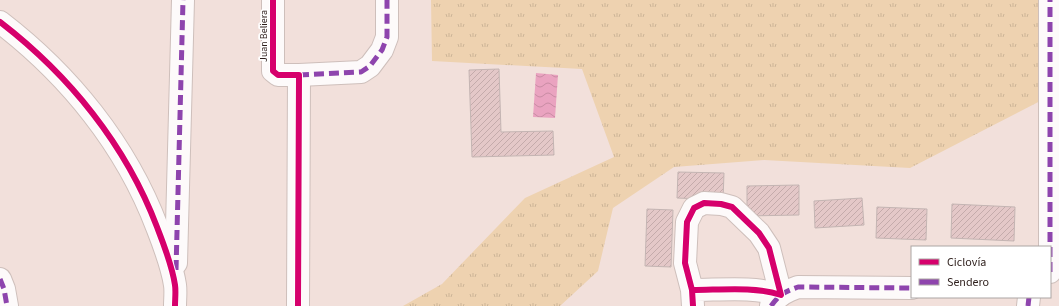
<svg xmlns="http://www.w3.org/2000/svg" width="1059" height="306" font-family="'Source Sans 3',sans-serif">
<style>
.grass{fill:url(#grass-tufts)}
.water{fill:url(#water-waves)}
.building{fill:url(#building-hatch);stroke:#c4b5b3}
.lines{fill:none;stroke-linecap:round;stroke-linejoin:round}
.minor-casing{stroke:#cebfbb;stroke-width:24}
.minor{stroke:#fdfafa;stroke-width:22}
.quiet{stroke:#8e44ad;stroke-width:5;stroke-dasharray:10 5;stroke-linecap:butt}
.cycleway-casing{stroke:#fff;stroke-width:8}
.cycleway{stroke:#d6006c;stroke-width:6}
.labels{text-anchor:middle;stroke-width:3.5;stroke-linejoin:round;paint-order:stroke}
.street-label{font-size:10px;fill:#2d1e1b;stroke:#fff}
</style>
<defs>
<pattern id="grass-tufts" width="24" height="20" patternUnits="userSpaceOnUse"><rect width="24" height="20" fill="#eed2b0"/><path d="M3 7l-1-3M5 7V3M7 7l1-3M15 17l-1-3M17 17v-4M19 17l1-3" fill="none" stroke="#ccb497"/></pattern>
<pattern id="water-waves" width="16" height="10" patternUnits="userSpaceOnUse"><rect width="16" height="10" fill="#eaa3c0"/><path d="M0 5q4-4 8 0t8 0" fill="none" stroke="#c98ca4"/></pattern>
<pattern id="building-hatch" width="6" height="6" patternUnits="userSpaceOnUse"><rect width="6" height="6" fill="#e4c8c8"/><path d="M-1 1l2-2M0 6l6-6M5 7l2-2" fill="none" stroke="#c4abab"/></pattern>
</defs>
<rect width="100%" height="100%" fill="#f2e0db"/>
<path class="grass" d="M431,0H1045L1048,97L910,168L764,160L674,167L613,208L598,271L560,306H403L442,284L525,198L614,157L582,69L432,61Z"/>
<path class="water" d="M536,73L558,75L555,118L533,117Z"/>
<g class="building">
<path d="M499,69L501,132L553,131L554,155L472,157L469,70Z"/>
<path d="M678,172L724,173L723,200L677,198Z"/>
<path d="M799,185V215L747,216V186Z"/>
<path d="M862,198L864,225L815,228L814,201Z"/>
<path d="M952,204L1015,207L1014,241L951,238Z"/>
<path d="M877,207L927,209L926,240L876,238Z"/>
<path d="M647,209L673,210L671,267L645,266Z"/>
</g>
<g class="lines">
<defs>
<g id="minor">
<path d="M273,0V71L278,75H299L298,306"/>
<path d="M0,22C69,75 126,145 157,227C164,245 172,265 175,285C176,291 175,299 175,306"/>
<path d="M299,75L361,72L370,66L382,50L387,37V0"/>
<path d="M176,263L183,0"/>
<path d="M1050,272V0"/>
<path d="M0,279L4,289L7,306"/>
<path d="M692,290C721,290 753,286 781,295L769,248L759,233L732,207L721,204L704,203L694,208L687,222L685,263L692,290L693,306"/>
<path d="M771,305C780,294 785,292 798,287L912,288"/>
<path d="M1028,306L1029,297"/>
</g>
</defs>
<use href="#minor" class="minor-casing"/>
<use href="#minor" class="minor"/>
<g class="quiet">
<path d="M299,75L361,72L370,66L382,50L387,37V0"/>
<path d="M176,270L183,0"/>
<path d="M1050,272V0"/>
<path d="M0,279L4,289L7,306"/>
<path d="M771,306C780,294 784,292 798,287L912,288"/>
<path d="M1028,306L1029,297"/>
</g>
<defs>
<g id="cycleway">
<path d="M273,0V71L278,75H299L298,306"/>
<path d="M0,22C69,75 126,145 157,227C164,245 172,265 175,285C176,291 175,299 175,306"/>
<path d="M692,290C721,290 753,286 781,295L769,248L759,233L732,207L721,204L704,203L694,208L687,222L685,263L692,290L693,306"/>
</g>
</defs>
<use href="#cycleway" class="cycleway-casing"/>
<use href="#cycleway" class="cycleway"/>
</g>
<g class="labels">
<g class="street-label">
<text transform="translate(263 36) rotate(-90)" y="4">Juan Beliera</text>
</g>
</g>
<rect x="911" y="246" width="140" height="52" fill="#ffffff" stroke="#aba5a4"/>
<rect x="919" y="259" width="20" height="6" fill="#d6006c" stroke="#aba5a4"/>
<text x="947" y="266" font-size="12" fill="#2d1e1b">Ciclovía</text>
<rect x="919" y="279" width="20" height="6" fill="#8e44ad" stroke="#aba5a4"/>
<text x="947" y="286" font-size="12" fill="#2d1e1b">Sendero</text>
</svg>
